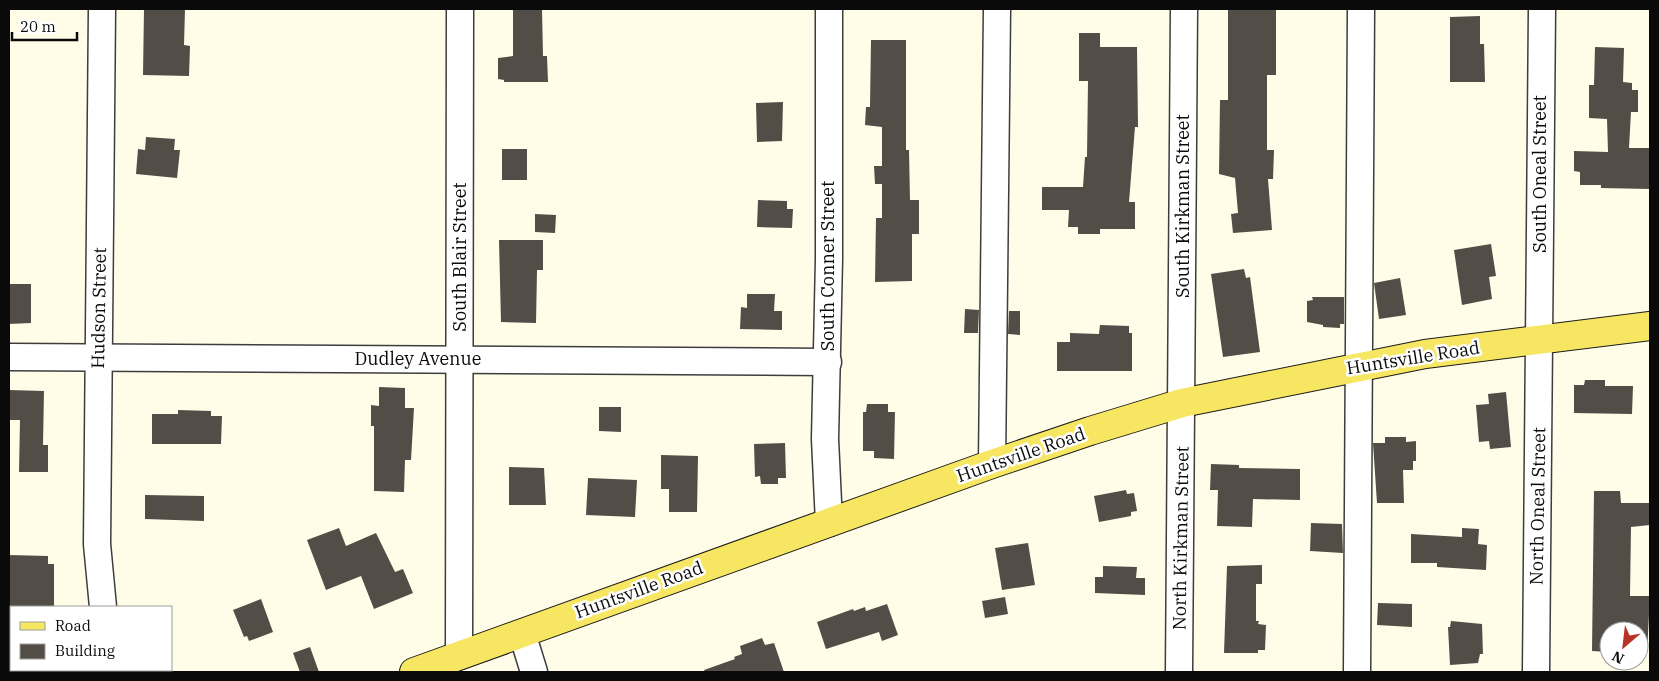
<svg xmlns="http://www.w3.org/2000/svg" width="1659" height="681" font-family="'IBM Plex Serif',serif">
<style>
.building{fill:#534d47}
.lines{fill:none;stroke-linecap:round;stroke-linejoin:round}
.minor-casing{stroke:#3d3d3d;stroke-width:29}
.major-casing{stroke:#1b1b1b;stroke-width:30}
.minor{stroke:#fff;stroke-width:26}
.major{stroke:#f6e661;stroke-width:28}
.labels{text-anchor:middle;stroke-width:5;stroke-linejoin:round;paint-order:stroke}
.street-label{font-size:18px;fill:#0a0a0a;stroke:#fff}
</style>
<rect width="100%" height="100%" fill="#fffde8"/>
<g class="building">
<path d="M144,9H185L184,45L190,46L189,76L143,75Z"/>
<path d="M513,9H542L543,56H547L548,82H504V80L498,79V58L513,56Z"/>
<path d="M1228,9H1276V75H1267V150H1274L1273,179H1268L1272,230L1233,233L1231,214L1238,213L1235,178L1219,174L1220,100H1228Z"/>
<path d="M1480,16V44H1484L1485,82H1450V17Z"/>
<path d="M1079,33H1100V47H1137L1138,127H1135L1129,202H1135V229H1100V234H1078V227H1068L1069,210H1042V187H1083L1085,157H1087L1088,81H1079Z"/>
<path d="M871,40H906V150H909L910,200H919V234H912V281L875,282L876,218H882V184H875L874,166H882V127L865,125L866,107H870Z"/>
<path d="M1595,47L1624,48L1623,82L1632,83V90H1638V112H1631L1629,148H1650V189L1601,188V185H1580V172L1574,171V151L1608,152L1607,119L1589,118V85H1594Z"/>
<path d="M783,102L782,141L757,142L756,103Z"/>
<path d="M146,137L175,139L174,150H180L177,178L136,174L138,149L145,150Z"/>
<rect x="502" y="149" width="25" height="31"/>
<path d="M758,200L787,201V209H793L792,228L757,227Z"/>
<path d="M535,214L556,215L555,233L535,232Z"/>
<path d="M499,240H543V270H537L536,323L501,322Z"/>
<path d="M1491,244L1496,276L1489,277L1492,299L1462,305L1454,250Z"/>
<path d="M1244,269L1246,278L1250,277L1260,352L1223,357L1211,274Z"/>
<path d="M1400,278L1406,315L1379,319L1374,283Z"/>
<path d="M9,284H31V323L9,324Z"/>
<path d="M747,294H775L774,311H782V330L740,329L741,307L747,308Z"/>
<path d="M1312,297H1344V324H1340V328L1323,327V325L1307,322V301L1313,300Z"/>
<path d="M965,309L979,310L978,333H964Z"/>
<path d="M1009,311H1020V335L1008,334Z"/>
<path d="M1100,325L1129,326V333H1132V371H1057V342H1070V333L1099,334Z"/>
<path d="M1585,380H1605V386H1633L1632,414L1574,413V385H1584Z"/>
<path d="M379,387L405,388V408H414L411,460H405L404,492L374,491V426H371V405L379,406Z"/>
<path d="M9,390L44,391L43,445H48V472H19L20,420H9Z"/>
<path d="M1506,392L1511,447L1490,449L1489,441L1479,442L1476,405L1489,404L1488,394Z"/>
<path d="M867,404H888V412H895L894,459L874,458V451H863V412H866Z"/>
<path d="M599,407H621V432L599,431Z"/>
<path d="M178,410L211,411V416H222L221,444H152V414H178Z"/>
<path d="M1385,437H1406V442L1416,441V461H1413V470H1403L1404,503H1377L1373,443H1385Z"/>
<path d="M785,443L786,478H778V484H761L760,476L755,477L754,444Z"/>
<path d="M661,455L698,456L697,512H669V489H661Z"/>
<path d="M1211,464L1239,465V468L1300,469V500L1253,499L1252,527L1217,526L1218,490H1210Z"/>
<path d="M509,467L544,468L546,505H509Z"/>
<path d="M588,478L637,480L635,517L586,515Z"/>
<path d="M1126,490L1127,494L1134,493L1137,511L1131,512V516L1099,522L1094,496Z"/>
<path d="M1594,491H1620L1621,503H1650V525L1631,527L1630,596H1650L1647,653H1639V631H1609V652L1592,651Z"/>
<path d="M145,495L204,496V521L145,519Z"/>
<path d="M1311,523L1342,524L1343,553L1310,551Z"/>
<path d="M339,528L346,546L376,533L395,572L403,569L413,593L374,609L361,576L326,590L307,540Z"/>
<path d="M1462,528L1479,529L1478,544L1487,545L1486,570L1437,567V563H1411V534L1462,537Z"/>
<path d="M1028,543L1035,585L1002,590L995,548Z"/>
<path d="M9,555L48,556V564H54V607H9Z"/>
<path d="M1262,565V584H1256V621H1259L1258,624L1266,625L1265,650H1258V653H1224L1227,566Z"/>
<path d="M1103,566L1137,567L1136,578H1145V595L1095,593V577H1103Z"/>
<path d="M1005,597L1008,614L985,618L982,601Z"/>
<path d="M261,599L273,632L249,641L247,636L244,637L233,610Z"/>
<path d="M1378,603L1412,604V627L1377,625Z"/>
<path d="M887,604L898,635L882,641L879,632L826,649L817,622L853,609L854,611L865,607L866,611Z"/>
<path d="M1451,621L1482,624L1483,654H1480L1478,663L1450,665L1448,627H1450Z"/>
<path d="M762,638L765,645L774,643L784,672H705L704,670L735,659L734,657L742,654L740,646Z"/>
<path d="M310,647L319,672H300L293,653Z"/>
</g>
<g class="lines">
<defs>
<g id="minor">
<path d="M102,9L97,544L103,607"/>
<path d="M829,9V259L825,439L829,523"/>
<path d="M9,357L828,362"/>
<path d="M992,464L997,9"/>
<path d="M522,633L534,672"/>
<path d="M459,656L460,9"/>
<path d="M121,670L122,672"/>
<path d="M1179,672L1184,9"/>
<path d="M1357,672L1361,9"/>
<path d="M1536,672L1542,9"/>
</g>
<path id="major" d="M414,672L992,464L1090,431L1182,403L1425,354L1650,326"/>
</defs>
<use href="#minor" class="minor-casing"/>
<use href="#major" class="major-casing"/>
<use href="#minor" class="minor"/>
<use href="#major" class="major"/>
</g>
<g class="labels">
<g class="street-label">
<text transform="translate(1540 174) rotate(-90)" y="6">South Oneal Street</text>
<text transform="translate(1183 206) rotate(-90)" y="6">South Kirkman Street</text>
<text transform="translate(460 257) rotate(-90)" y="6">South Blair Street</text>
<text transform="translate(828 266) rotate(-90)" y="6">South Conner Street</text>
<text transform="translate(99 308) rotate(-89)" y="6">Hudson Street</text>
<text transform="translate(1413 358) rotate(-9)" y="6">Huntsville Road</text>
<text x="418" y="365">Dudley Avenue</text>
<text transform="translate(1021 455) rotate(-19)" y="6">Huntsville Road</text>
<text transform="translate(1538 506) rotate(-89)" y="6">North Oneal Street</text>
<text transform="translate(1181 538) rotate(-89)" y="6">North Kirkman Street</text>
<text transform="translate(639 590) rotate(-20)" y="6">Huntsville Road</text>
</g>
</g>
<rect width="1659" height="681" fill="none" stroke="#0a0a0a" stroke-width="20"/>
<rect x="10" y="606" width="162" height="65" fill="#ffffff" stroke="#9d9d9d"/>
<rect x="20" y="622" width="25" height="8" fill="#f6e661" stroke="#9d9d9d"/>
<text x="55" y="631" font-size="15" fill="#0a0a0a">Road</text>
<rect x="20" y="644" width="25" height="15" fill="#534d47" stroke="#9d9d9d"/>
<text x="55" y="656" font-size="15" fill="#0a0a0a">Building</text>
<g transform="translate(1624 646) rotate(208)"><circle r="24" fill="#ffffff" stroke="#9d9d9d"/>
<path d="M0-4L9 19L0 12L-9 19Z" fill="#b63326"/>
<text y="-8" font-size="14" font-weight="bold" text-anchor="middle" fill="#0a0a0a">N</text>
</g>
<path d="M12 32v8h65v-8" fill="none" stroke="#0a0a0a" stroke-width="2.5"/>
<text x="20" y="32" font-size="15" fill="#0a0a0a" stroke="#ffffff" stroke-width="4" paint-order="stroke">20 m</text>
</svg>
